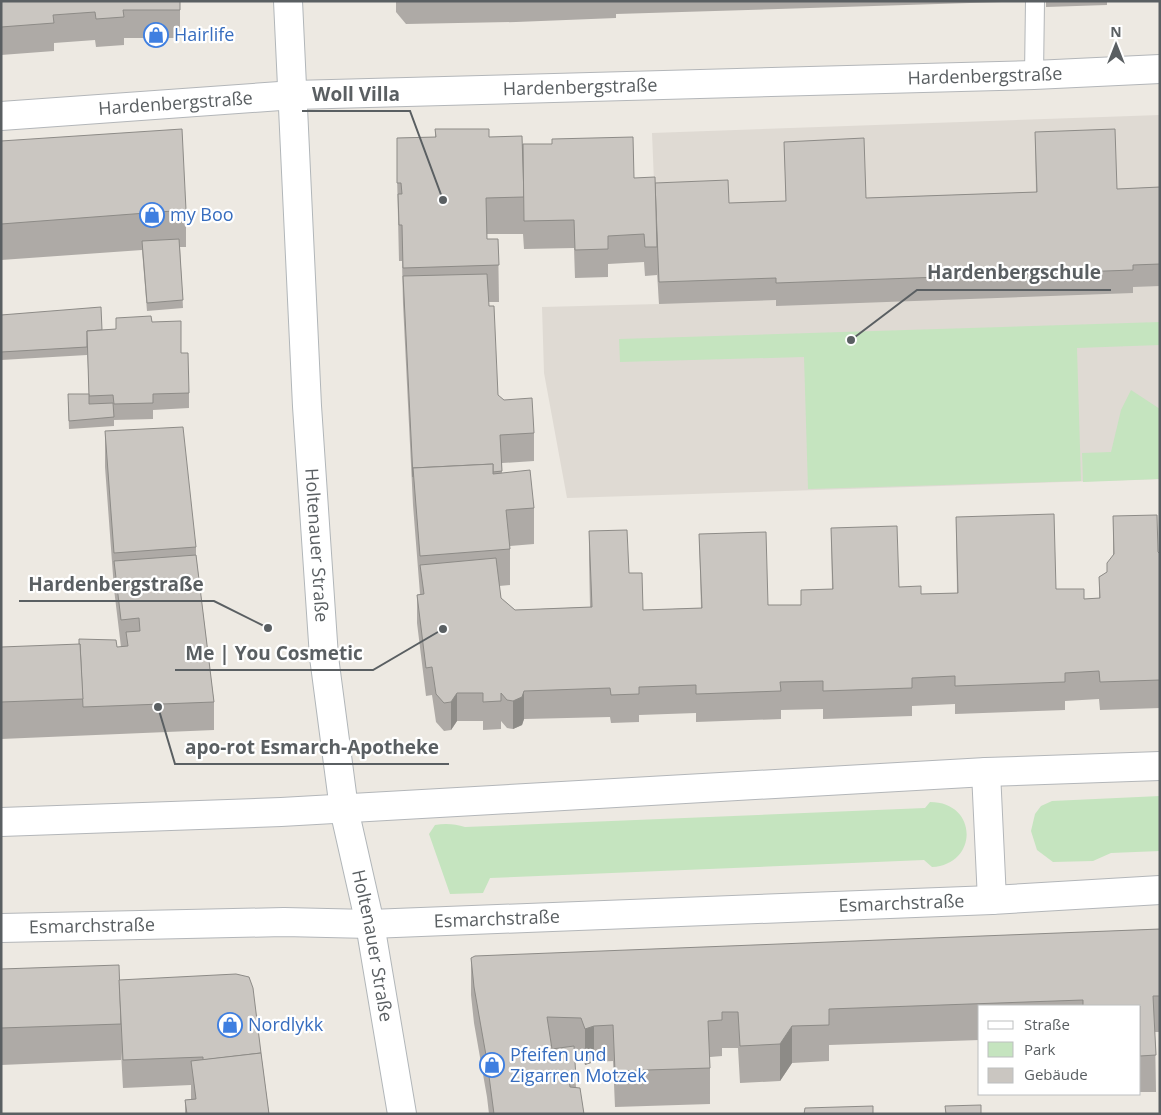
<svg xmlns="http://www.w3.org/2000/svg" width="1161" height="1115" font-family="'Open Sans',sans-serif">
<style>
.education{fill:#dfdad3}
.green{fill:#c5e4bf}
.lines{fill:none;stroke-linecap:round;stroke-linejoin:round}
.service-casing{stroke:#b3b6b9;stroke-width:20}
.minor-casing{stroke:#b3b6b9;stroke-width:30}
.secondary-casing{stroke:#b1b6b9;stroke-width:30}
.service{stroke:#fff;stroke-width:18}
.minor{stroke:#fff;stroke-width:28}
.secondary{stroke:#fff;stroke-width:28}
.wall{fill:#aeaaa6}
.shaded-wall{fill:#8d8b87}
.building{fill:#cac6c1;stroke:#8d8b87}
.labels{text-anchor:middle;stroke-width:4.5;stroke-linejoin:round;paint-order:stroke}
.shop-label{font-size:18px;fill:#366cbe;stroke:#fff;text-anchor:start}
.street-label{font-size:18px;fill:#5a5f62;stroke:#fff}
.leader{fill:none;stroke:#5a5f62;stroke-width:2}
.callout-dot{fill:#5a5f62;stroke:#fff;stroke-width:2}
.callout-label{font-size:19px;text-anchor:middle;font-weight:bold;fill:#5a5f62;stroke:#fff;stroke-width:4.5;stroke-linejoin:round;paint-order:stroke}
</style>
<rect width="100%" height="100%" fill="#ede9e2"/>
<path class="education" d="M1160,115V479L567,498L544,373L542,307L659,304L652,133Z"/>
<g class="green">
<path d="M1160,322V345L1077,348L1081,481L808,489L804,357L620,362L619,339Z"/>
<path d="M1131,390L1160,409V479L1083,482L1082,453L1111,452L1121,410Z"/>
<path d="M1160,796V851L1111,853L1093,861L1053,862L1037,850L1031,831L1035,814L1041,806L1052,801Z"/>
<path d="M930,802C978,802 979,864 932,867L924,860L490,878L483,893L450,894L429,834L435,825C446,823 455,824 465,827L925,808Z"/>
</g>
<g class="lines">
<defs>
<path id="service" d="M1034,75L1035,1"/>
<g id="minor">
<path id="s1" d="M1,116L294,95L1034,75L1160,69"/>
<path d="M986,772L992,900"/>
<path d="M1,822L281,812L986,772L1160,766"/>
<path id="s2" d="M1,928L284,922L370,924L992,900L1160,890"/>
</g>
<g id="secondary">
<path id="s3" d="M288,1L307,406L324,657L344,809L370,924L402,1114"/>
</g>
</defs>
<use href="#service" class="service-casing"/>
<use href="#minor" class="minor-casing"/>
<use href="#secondary" class="secondary-casing"/>
<use href="#service" class="service"/>
<use href="#minor" class="minor"/>
<use href="#secondary" class="secondary"/>
</g>
<g class="wall">
<path d="M1,1H180V38H124V45L96,47L95,40L54,43V51L1,55Z"/>
<path d="M396,1H1038L616,14V18L516,22L406,24L396,12Z"/>
<path d="M1046,1H1107V5L1046,7Z"/>
<path d="M435,129L489,137L523,144L634,178L729,203L786,201L784,142L866,198L1036,192L1035,132L1117,189L1160,187V286L1133,287V293L776,306V300L659,304L657,272V275L645,276L644,262L608,264V277L575,278L574,248L524,249L523,234H487V239H498L499,302H488L498,395L534,433V461L502,463V473L534,508V544L510,546V585L499,586L501,598L515,610L590,607L589,559V531L629,573L643,610L701,608L699,534L768,605H801V590L832,589L831,528L899,587L921,594L957,593L956,517L1056,589L1084,599L1099,598V577L1107,572L1113,555V516L1160,554V708L1100,710L1099,699L1065,701V710L955,714V704L912,706V716L823,719V709L781,710V719L696,722V713L639,715V722L611,723L610,717L524,719L522,725L513,729L507,728L501,721V729L483,730V721H457L451,730L444,731L436,722L432,695L426,696L417,623V595L420,594L413,505L403,304L402,261H399L397,174V138L435,137Z"/>
<path d="M1,141L186,210V247H180L183,308L147,311L142,250L1,260Z"/>
<path d="M1,315L102,330L116,329V318L152,322L181,353L189,393V408L153,410V419L114,420V426L69,429L68,402L89,394L87,346V355L1,360Z"/>
<path d="M105,431L196,547V555L214,702V730L1,739V647H121L114,589L105,467Z"/>
<path d="M1160,929V1032H1155L1156,1092H1140V1006H980V1040L829,1045V1061L792,1063L780,1081L740,1083L738,1048H722V1056L710,1057V1104L615,1107L613,1061L594,1062L585,1065L581,1054H574L576,1087L584,1114H489L487,1097L474,1023L471,995V958Z"/>
<path d="M1,969L119,980L261,1053L269,1114H185V1100L191,1099V1085L123,1088L121,1052V1060L1,1065Z"/>
</g>
<g class="shaded-wall">
<path d="M524,691V719L522,725L513,729V701Z"/>
<path d="M457,693V721L451,730V702Z"/>
<path d="M594,1026V1062L585,1065V1029Z"/>
<path d="M792,1026V1063L780,1081V1044Z"/>
</g>
<g class="building">
<path d="M1,1H180V10H123L124,17L96,19L95,12L53,15L54,23L1,27Z"/>
<path d="M182,129L186,210L1,224V141Z"/>
<path d="M435,129H489V137L522,136L524,197L486,198L487,239H498L499,265L403,268L402,225H399L398,194H402L401,183H397V138L436,137Z"/>
<path d="M1115,129L1117,189L1160,187V264L1133,265V270L776,283V278L659,282L655,183L728,180L729,203L786,201L784,142L864,138L866,198L1037,192L1035,132Z"/>
<path d="M633,137L634,178L655,177L657,247H645L644,234L608,236V249L575,250L574,220L524,221L523,144H552V139Z"/>
<path d="M179,239L183,300L147,303L142,241Z"/>
<path d="M487,274L489,306H494L498,395L504,400L532,398L534,433L500,435L502,471L493,472V464L413,468V477L403,276Z"/>
<path d="M101,307L102,330L87,331V347L1,352V315Z"/>
<path d="M151,316L152,322L181,321V353H188L189,393L153,394V403L114,404L113,395L89,396L87,331L116,329V318Z"/>
<path d="M68,394H89V404L113,403L114,417L69,421Z"/>
<path d="M183,427L196,547L114,553L105,431Z"/>
<path d="M493,464V474L530,470L534,508L506,510L510,549L420,556L413,468Z"/>
<path d="M1054,514L1056,589H1084V599L1100,598L1099,577L1107,572V563L1114,554L1113,516L1157,515L1158,552L1160,554V680L1100,682L1099,671L1065,673V682L955,686V676L912,678V688L823,691V681L780,682L781,691L696,694V685L639,687V694L611,695L610,688L524,691L522,697L513,701L507,700L501,693V701L483,702V693H457L451,702L444,703L436,694L432,667L426,668L417,595L424,594L420,565L496,558L501,598L515,610L592,607L589,531L627,530L629,573H642L643,610L702,608L699,534L766,532L768,605H801V590L833,589L831,528L897,526L899,587L921,586V594L958,593L956,517Z"/>
<path d="M196,555L214,702L83,707L80,644H79V639L116,640L117,647L128,646L126,632L140,631L139,618L121,620L114,561Z"/>
<path d="M80,644L83,699L1,702V647Z"/>
<path d="M1160,929V996H1153L1156,1055L1140,1056V1006H1083V1000L829,1009V1025L792,1026L780,1044L740,1046L738,1012H722V1020L708,1021L710,1068L615,1071L613,1025L594,1026L585,1029L581,1018L547,1017L552,1049L574,1046L576,1078L569,1079L570,1087L580,1088L584,1114H494L487,1061L474,987L471,958L475,956Z"/>
<path d="M119,965L121,1024L1,1028V969Z"/>
<path d="M236,974L249,977L253,988L261,1053L203,1060V1057L123,1060L119,980Z"/>
<path d="M261,1053L269,1114H187L185,1100L196,1099L191,1061Z"/>
<path d="M981,1105V1114H946L945,1106Z"/>
<path d="M873,1106V1114H804L805,1108Z"/>
</g>
<defs>
<symbol id="shop-ring" viewBox="-11 -11 22 22"><circle r="9.5" fill="#fff" stroke="#3f7fe0" stroke-width="1.5"/><path d="M-5-2.5h2.3a2.7 3.5 0 0 1 5.4 0H5L5.5 6h-11ZM-1.5-2.5h3a1.5 2.3 0 0 0-3 0Z" fill="#3f7fe0"/></symbol>
</defs>
<g fill-rule="evenodd">
<use href="#shop-ring" x="142" y="21" width="28" height="28"/>
<use href="#shop-ring" x="138" y="201" width="28" height="28"/>
<use href="#shop-ring" x="216" y="1011" width="28" height="28"/>
<use href="#shop-ring" x="478" y="1051" width="28" height="28"/>
</g>
<g class="labels">
<g class="shop-label">
<text x="174" y="41">Hairlife</text>
<text x="170" y="221">my Boo</text>
<text x="248" y="1031">Nordlykk</text>
<text x="510" y="1061">Pfeifen und<tspan x="510" dy="21">Zigarren Motzek</tspan></text>
</g>
<g class="street-label">
<text dy="6" stroke="none"><textPath href="#s1" startOffset="985">Hardenbergstraße</textPath></text>
<text dy="6" stroke="none"><textPath href="#s1" startOffset="580">Hardenbergstraße</textPath></text>
<text dy="6" stroke="none"><textPath href="#s1" startOffset="175">Hardenbergstraße</textPath></text>
<text dy="6" stroke="none"><textPath href="#s3" startOffset="545">Holtenauer Straße</textPath></text>
<text dy="6" stroke="none"><textPath href="#s2" startOffset="901">Esmarchstraße</textPath></text>
<text dy="6" stroke="none"><textPath href="#s2" startOffset="496">Esmarchstraße</textPath></text>
<text dy="6" stroke="none"><textPath href="#s2" startOffset="91">Esmarchstraße</textPath></text>
<text dy="6" stroke="none"><textPath href="#s3" startOffset="950">Holtenauer Straße</textPath></text>
</g>
</g>
<path class="leader" d="M443 200L410 111H302M851 340L917 290H1111M268 628L214 601H19M443 629L373 670H175M158 707L175 764H449"/>
<g class="callout-dot">
<circle cx="443" cy="200" r="5"/>
<circle cx="851" cy="340" r="5"/>
<circle cx="268" cy="628" r="5"/>
<circle cx="443" cy="629" r="5"/>
<circle cx="158" cy="707" r="5"/>
</g>
<g class="callout-label">
<text x="356" y="101">Woll Villa</text>
<text x="1014" y="279">Hardenbergschule</text>
<text x="116" y="591">Hardenbergstraße</text>
<text x="274" y="660">Me | You Cosmetic</text>
<text x="312" y="754">apo-rot Esmarch-Apotheke</text>
</g>
<rect width="1161" height="1115" fill="none" stroke="#5a5f62" stroke-width="5"/>
<rect x="978" y="1005" width="162" height="90" fill="#ffffff" stroke="#bdbfc0"/>
<rect x="988" y="1021" width="25" height="8" fill="#ffffff" stroke="#bdbfc0"/>
<text x="1024" y="1030" font-size="15" fill="#5a5f62">Straße</text>
<rect x="988" y="1042" width="25" height="15" fill="#c5e4bf" stroke="#bdbfc0"/>
<text x="1024" y="1055" font-size="15" fill="#5a5f62">Park</text>
<rect x="988" y="1068" width="25" height="15" fill="#cac6c1" stroke="#bdbfc0"/>
<text x="1024" y="1080" font-size="15" fill="#5a5f62">Gebäude</text>
<g transform="translate(1116 45)" stroke="#ffffff" stroke-width="4" paint-order="stroke">
<path d="M0-4L9 19L0 12L-9 19Z" fill="#5a5f62"/>
<text y="-8" font-size="14" font-weight="bold" text-anchor="middle" fill="#5a5f62">N</text>
</g>
</svg>
